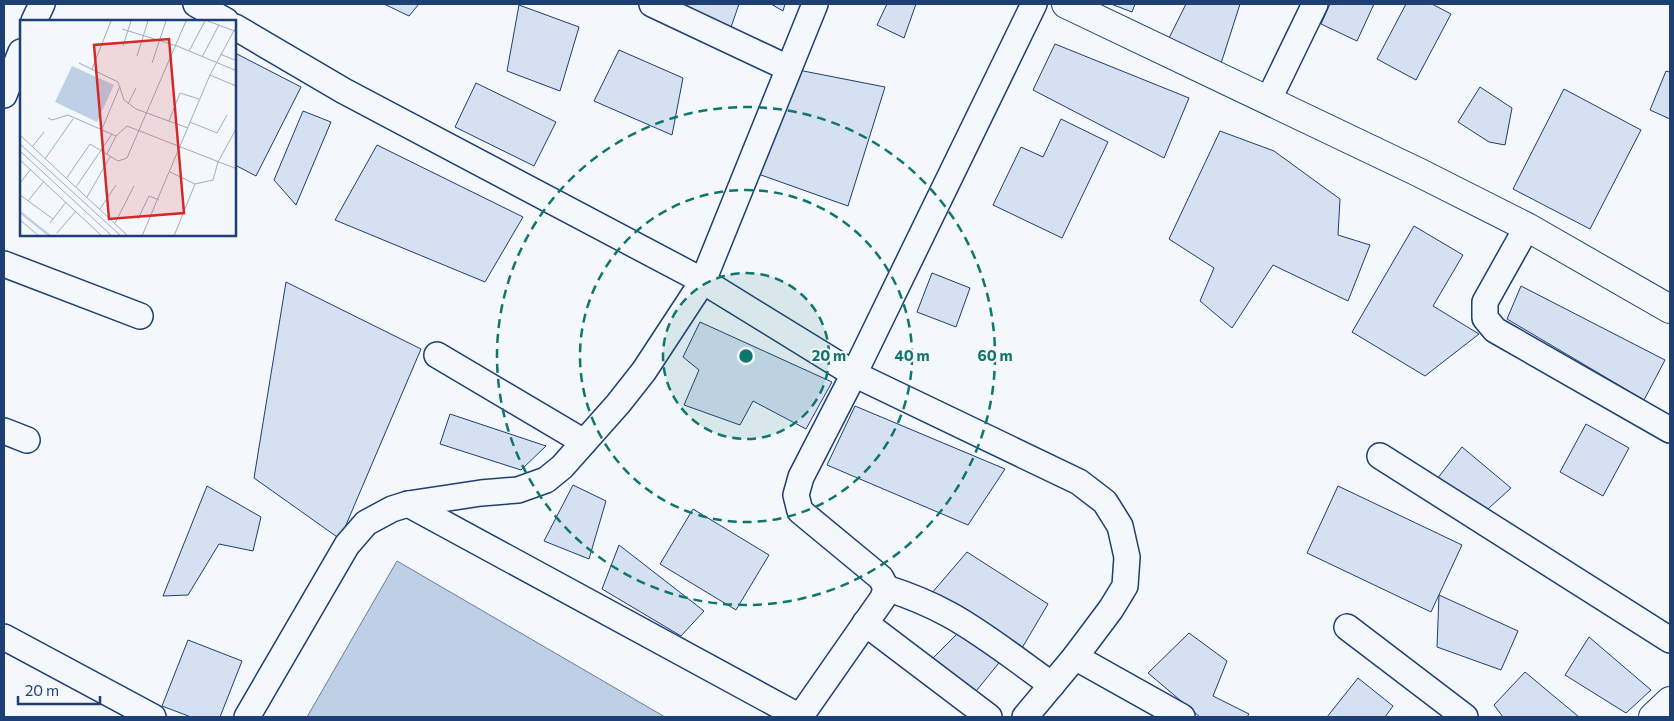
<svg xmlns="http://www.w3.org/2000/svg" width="1674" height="721" font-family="Commissioner,sans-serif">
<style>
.water{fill:#bed0e5;stroke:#687fa3}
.building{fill:#d5e0f0;stroke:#1d3f73}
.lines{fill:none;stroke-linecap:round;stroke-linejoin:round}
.minor-casing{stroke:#1d3f73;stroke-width:28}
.tertiary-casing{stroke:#1d3f73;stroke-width:30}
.minor{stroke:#f4f7fb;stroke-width:25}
.tertiary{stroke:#f4f7fb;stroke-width:28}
.ring{fill:none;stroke:#0f766e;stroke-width:2.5;stroke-dasharray:9 6}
.inset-river{fill:none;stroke:#bed0e5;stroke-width:2.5}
.inset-road{fill:none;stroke:#9eadc5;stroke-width:1}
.view{fill:#d62828;fill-opacity:0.15;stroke:#d62828;stroke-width:2.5}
.inset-edge{fill:none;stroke:#1d3f73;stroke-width:2.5}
.centre{fill:#0f766e;stroke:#f4f7fb;stroke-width:2.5}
.ring-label{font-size:15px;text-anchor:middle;font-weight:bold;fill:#0f766e;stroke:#f4f7fb;stroke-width:4;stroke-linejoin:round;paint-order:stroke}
</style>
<rect width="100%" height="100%" fill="#f4f7fb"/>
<path class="water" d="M397,561L665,717H307Z"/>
<g class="building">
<path d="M384,4H419L409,16Z"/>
<path d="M674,4H739L727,39Z"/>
<path d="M771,4H785L783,11Z"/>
<path d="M887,4H916L904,38L877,25Z"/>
<path d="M1111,4H1135L1132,12Z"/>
<path d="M1186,4H1240L1217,76L1163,50Z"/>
<path d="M1330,4H1374L1357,41L1321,24Z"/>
<path d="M1406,4H1432L1451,14L1416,80L1377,59Z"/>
<path d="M519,5L579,27L560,91L507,71Z"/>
<path d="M1055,44L1189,98L1164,158L1033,90Z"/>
<path d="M619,50L683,78L672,135L594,101Z"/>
<path d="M235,53L301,87L256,176L235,165Z"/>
<path d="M788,68L885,87L848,206L747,170Z"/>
<path d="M1666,71L1670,72V119L1650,110Z"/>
<path d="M476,83L556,122L534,166L455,127Z"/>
<path d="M1480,87L1512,108L1505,145L1489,142L1458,122Z"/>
<path d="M1564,89L1641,130L1590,229L1513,189Z"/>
<path d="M303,111L331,122L296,205L274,180Z"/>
<path d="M1061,119L1108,142L1062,238L993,205L1021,147L1043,157Z"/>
<path d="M1220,131L1274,151L1340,199L1338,235L1370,245L1348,301L1273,265L1232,328L1200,301L1214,268L1169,239Z"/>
<path d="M377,145L523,217L485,282L335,220Z"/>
<path d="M1414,226L1463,255L1433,306L1479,334L1425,376L1352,332Z"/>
<path d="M932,273L970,288L956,327L917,312Z"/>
<path d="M286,282L421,349L340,539L254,478Z"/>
<path d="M1521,286L1665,360L1644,400L1507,319Z"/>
<path d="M700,322L832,382L806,429L753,401L740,425L684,405L699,370L683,357Z"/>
<path d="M855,406L1005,469L968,525L827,465Z"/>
<path d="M450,414L546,446L521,470L440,444Z"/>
<path d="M1586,424L1629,448L1603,496L1560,472Z"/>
<path d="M1462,447L1511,488L1478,518L1430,488Z"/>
<path d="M573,485L606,501L589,559L544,541Z"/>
<path d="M207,486L261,517L253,551L219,544L188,595L163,596Z"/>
<path d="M1338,486L1462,545L1431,612L1307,553Z"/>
<path d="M693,509L769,555L736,610L660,564Z"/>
<path d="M619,545L704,611L681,636L602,589Z"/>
<path d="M967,552L1048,604L1022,648L931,594Z"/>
<path d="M1439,595L1518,631L1501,670L1437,647Z"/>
<path d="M966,625L1007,653L968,701L924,667Z"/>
<path d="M1189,633L1227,661L1213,696L1249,714L1247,717H1200L1148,673Z"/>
<path d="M1589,637L1651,690L1626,713L1565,675Z"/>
<path d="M188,640L242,661L220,717H191L162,706Z"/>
<path d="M1525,672L1579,717H1503L1494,705Z"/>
<path d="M1358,678L1393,706L1385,717H1327Z"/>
</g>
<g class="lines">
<defs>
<g id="minor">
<path d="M196,4L226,21"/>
<path d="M652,4L788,68"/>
<path d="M34,21L42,4"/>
<path d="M235,27L344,91L703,281L854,374L1079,482L1105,502L1120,526L1127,557L1125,586L1111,609L1075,657L1025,717"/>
<path d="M4,95L21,52"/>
<path d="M1268,101L1315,4"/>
<path d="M1527,227L1485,302V318L1495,330L1670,430"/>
<path d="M4,264L140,316"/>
<path d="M437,355L584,442"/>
<path d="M4,431L27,440"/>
<path d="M1380,456L1670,640"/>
<path d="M408,504L800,717"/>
<path d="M886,588C908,595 930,604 950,615C986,635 1018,661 1052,685"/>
<path d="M865,623L989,717"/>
<path d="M1347,627L1465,717"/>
<path d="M4,637L153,717"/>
<path d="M1075,657L1182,717"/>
<path d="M247,717L347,545L366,523L392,509L408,504L481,493L518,490L546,480L562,467L618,404L644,371L703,281L815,4"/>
<path d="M800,717L883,598L886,588L881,578L800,511L796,495L801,477L854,374L1034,4"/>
</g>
<g id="tertiary">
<path d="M1066,4L1418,172L1527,227L1670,309"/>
<path d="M1653,717L1670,701"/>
</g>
</defs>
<use href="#minor" class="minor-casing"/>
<use href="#tertiary" class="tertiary-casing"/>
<use href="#minor" class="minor"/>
<use href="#tertiary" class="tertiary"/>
</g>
<circle cx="746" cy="356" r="83" fill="#0f766e" fill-opacity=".12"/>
<g class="ring">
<circle cx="746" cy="356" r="83"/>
<circle cx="746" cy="356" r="166"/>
<circle cx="746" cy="356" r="249"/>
</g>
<g transform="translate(20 20)">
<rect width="216" height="216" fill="#f4f7fb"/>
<path d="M52,46L94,65L77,102L35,82Z" fill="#bed0e5"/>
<path class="inset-river" d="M0,192L30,216"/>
<path class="inset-road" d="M188,1L217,12M102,9L157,26L217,51M103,26L111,1M169,31L185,1M200,34L217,41M117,36L128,1M182,37L199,5M59,43L98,62L104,80L116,89L168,108M132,43L146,1M72,49L91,1M190,55L216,66M108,84L116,68M28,98L32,100L48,95L96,116L107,106L217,149M149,101L160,73L179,79M170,102L197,113L207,95M82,109L100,66M0,115L108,216M0,124L101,216M12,127L24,112M0,131L92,216M87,134L96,116M25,139L53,99M0,140L82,216M150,152L175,164L154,216M46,159L70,124L98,141L107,138L166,1M0,163L11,149M175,164L193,160L198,142L216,109M56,167L92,114M0,175L33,199M67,177L90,137M8,181L24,161M80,189L96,165M118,199L129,176L139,180M0,200L19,216M30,203L46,182M95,203L114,166M37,213L56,191M122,216L190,55L217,5"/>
<path class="view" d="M149,19L164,193L89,199L74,25Z"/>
<rect width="216" height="216" class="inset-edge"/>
</g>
<circle cx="746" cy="356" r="8" class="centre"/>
<g class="ring-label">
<text x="829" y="361">20 m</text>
<text x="912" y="361">40 m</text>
<text x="995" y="361">60 m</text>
</g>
<rect width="1674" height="721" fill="none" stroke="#1d3f73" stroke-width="10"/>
<path d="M18 696v8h82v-8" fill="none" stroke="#1d3f73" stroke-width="2.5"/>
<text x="25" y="696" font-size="15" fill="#1d3f73" stroke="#f4f7fb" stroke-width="4" paint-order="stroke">20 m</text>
</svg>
